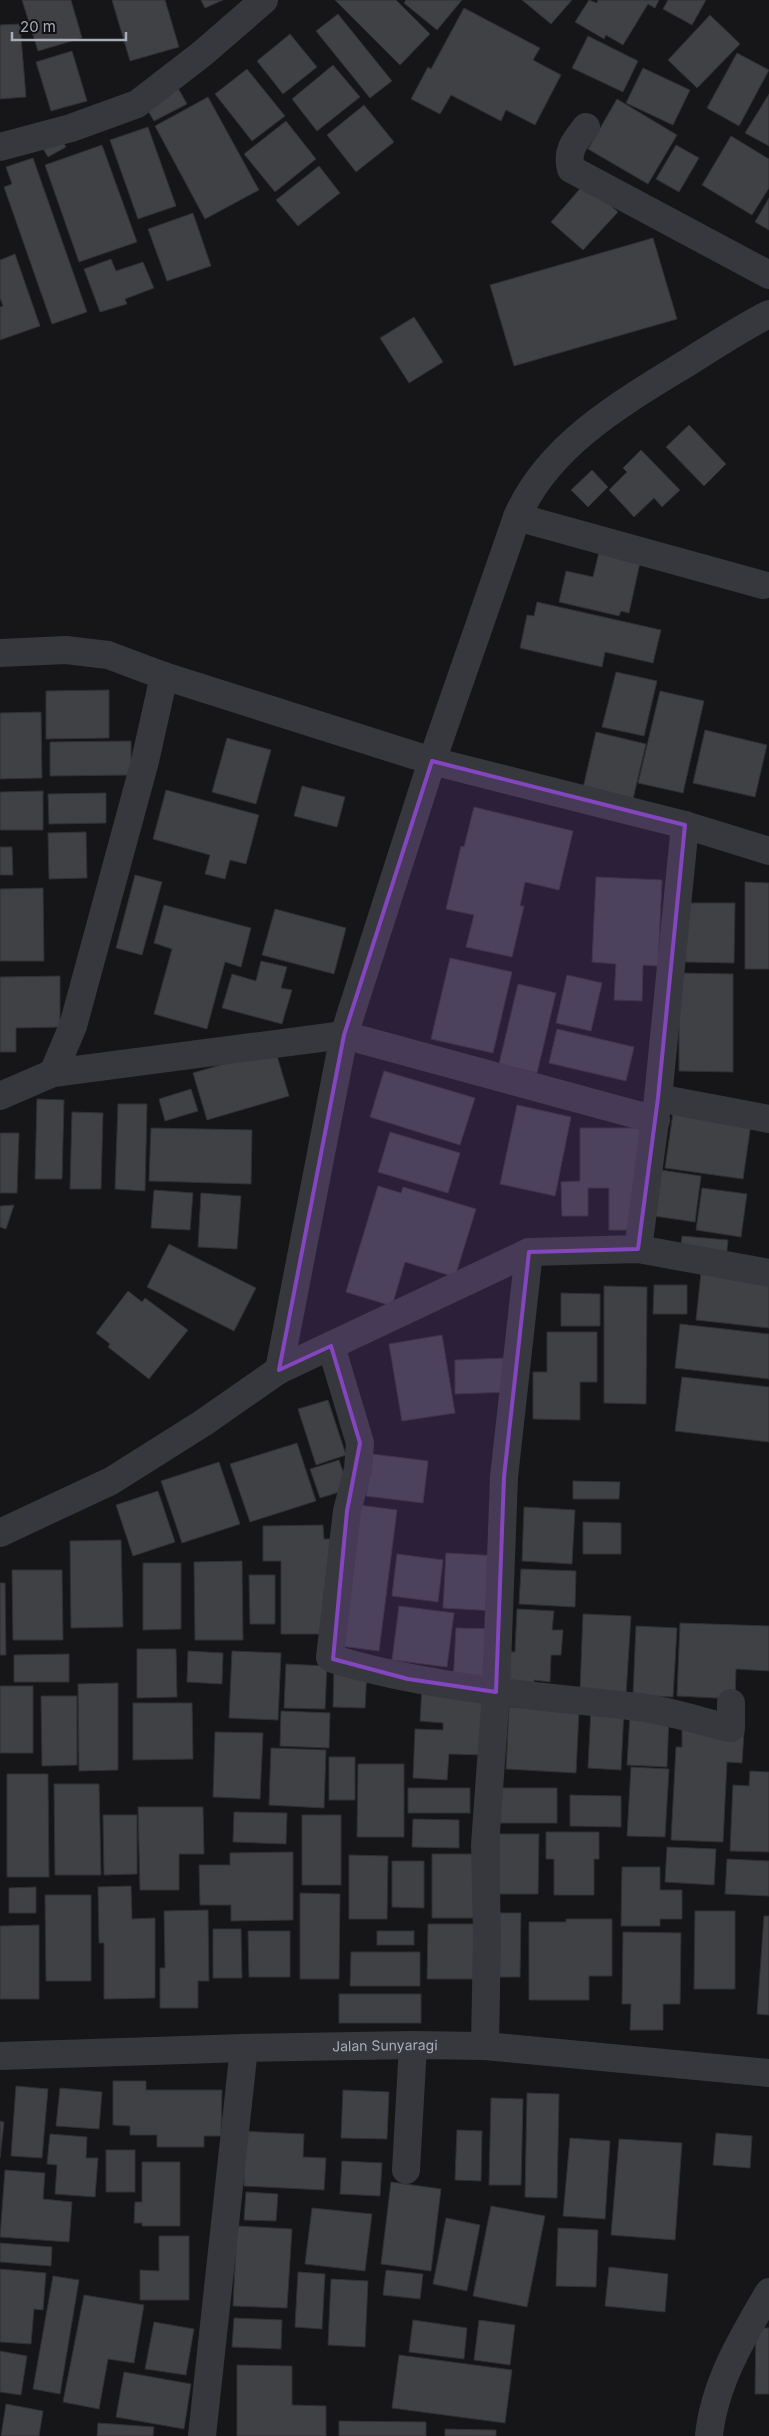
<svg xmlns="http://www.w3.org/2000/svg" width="769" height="2436" font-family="Inter,sans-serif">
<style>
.building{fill:#404145;stroke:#303034}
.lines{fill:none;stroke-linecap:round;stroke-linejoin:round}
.minor{stroke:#37383d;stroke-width:28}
.marked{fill:#8446be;fill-opacity:0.2;stroke:#8446be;stroke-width:4;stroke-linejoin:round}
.labels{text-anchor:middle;stroke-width:4;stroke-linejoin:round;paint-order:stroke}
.street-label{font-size:14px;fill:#a8adb8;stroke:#111113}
</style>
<rect width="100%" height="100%" fill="#161618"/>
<g class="building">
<path d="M22,0H71L82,38L38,51Z"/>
<path d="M112,0H165L179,47L130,61Z"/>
<path d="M201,0H223L205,8Z"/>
<path d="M335,0H396L430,34L400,65Z"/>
<path d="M406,0H462L437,30L404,3Z"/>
<path d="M522,0H572L551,24Z"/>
<path d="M589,0L597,3L598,0H659L655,8L648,4L623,45L606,35L604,39L575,22Z"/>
<path d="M668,0H706L692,25L663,9Z"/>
<path d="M464,8L540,48L533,60L561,75L535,125L506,110L501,121L451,95L440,114L411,99L428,67L431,69Z"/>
<path d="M338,14L392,81L370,98L316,31Z"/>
<path d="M710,15L740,44L697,88L668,60Z"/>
<path d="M20,24L26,97L0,99V25Z"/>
<path d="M290,34L317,67L283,94L257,61Z"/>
<path d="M588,36L638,61L623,92L572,68Z"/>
<path d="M72,51L87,101L51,111L36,62Z"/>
<path d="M737,53L769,70L739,126L707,108Z"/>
<path d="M333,65L360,97L317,131L292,99Z"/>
<path d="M643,68L690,90L673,125L626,103Z"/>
<path d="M247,69L285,116L252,141L215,94Z"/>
<path d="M178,88L187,104L154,121L145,106Z"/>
<path d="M769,94V146L745,133Z"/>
<path d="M208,97L259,190L205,219L155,126Z"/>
<path d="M617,99L677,135L648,184L588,149Z"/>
<path d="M364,105L394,142L356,172L327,135Z"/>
<path d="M286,121L316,159L275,192L244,154Z"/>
<path d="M148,127L176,206L138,219L110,140Z"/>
<path d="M58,134L66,147L48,157L40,143Z"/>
<path d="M731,136L769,159V188L752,215L702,185Z"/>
<path d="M102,145L137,242L79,262L45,165Z"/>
<path d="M676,145L699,158L679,192L656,179Z"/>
<path d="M33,158L87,312L52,324L4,187L12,184L6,167Z"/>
<path d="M319,166L340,193L298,226L276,200Z"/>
<path d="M585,183L618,212L583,250L551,222Z"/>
<path d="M769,198V230L755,222Z"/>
<path d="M193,213L211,266L167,281L148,229Z"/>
<path d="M653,238L677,319L514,366L490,285Z"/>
<path d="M15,254L40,326L0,340V307L3,306L0,298V260Z"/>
<path d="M111,259L116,271L143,262L154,288L125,299L127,304L100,312L84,269Z"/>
<path d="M414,317L443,362L409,383L380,338Z"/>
<path d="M689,425L726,464L704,486L666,447Z"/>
<path d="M641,450L680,490L662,507L654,498L634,517L609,490L627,472L623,468Z"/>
<path d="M592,470L608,487L588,507L571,490Z"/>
<path d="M600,548L641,558L629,613L621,611L619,616L559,602L566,571L593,577Z"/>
<path d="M537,602L661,630L653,663L605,652L602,667L520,648L527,615L534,616Z"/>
<path d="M616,672L657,681L644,736L602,727Z"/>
<path d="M109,690V738L46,739V691Z"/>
<path d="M660,691L704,701L683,793L638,783Z"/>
<path d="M41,712L42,778L0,779V713Z"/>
<path d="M705,730L767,745L755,797L693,783Z"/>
<path d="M596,732L646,744L633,799L583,788Z"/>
<path d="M227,738L271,750L256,804L212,792Z"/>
<path d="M131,741V775L50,776V742Z"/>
<path d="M302,786L345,797L337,827L294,816Z"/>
<path d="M166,790L259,815L246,864L230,860L225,879L205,874L210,855L153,839Z"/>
<path d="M43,791V830H0V792Z"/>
<path d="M106,793V823L49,824L48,794Z"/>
<path d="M474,807L573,831L559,890L525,882L520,906H524L512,957L466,947L474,915L446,909L461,846L464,847Z"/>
<path d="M86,832L87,878L49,879L48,833Z"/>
<path d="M0,847H12L13,875H0Z"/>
<path d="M135,875L162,882L142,955L116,948Z"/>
<path d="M596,877L662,880L658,966L643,965L642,1001L614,1000L616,964L592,962Z"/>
<path d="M745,882L769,883V969H745Z"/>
<path d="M43,888L44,961H0V889Z"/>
<path d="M686,903H735L734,963L685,962Z"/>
<path d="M164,905L251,928L241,967L225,962L207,1029L154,1014L172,949L154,943Z"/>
<path d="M275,909L346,928L334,974L262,955Z"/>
<path d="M450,958L512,972L493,1053L431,1039Z"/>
<path d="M261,961L287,967L281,988L292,990L282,1024L222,1008L232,974L256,981Z"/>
<path d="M679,973L733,974V1072L679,1071Z"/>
<path d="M567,975L602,983L591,1031L556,1023Z"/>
<path d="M60,976V1027L16,1028V1052H0V977Z"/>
<path d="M518,984L556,993L537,1073L499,1064Z"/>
<path d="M557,1029L634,1047L626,1081L549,1063Z"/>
<path d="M275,1049L289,1096L207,1120L193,1073Z"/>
<path d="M384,1071L475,1098L460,1145L370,1117Z"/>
<path d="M191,1089L198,1111L165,1121L159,1099Z"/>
<path d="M37,1099L64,1100L62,1179H35Z"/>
<path d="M118,1104H147L145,1191L115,1189Z"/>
<path d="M517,1105L571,1117L555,1196L500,1184Z"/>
<path d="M674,1106L752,1117L743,1179L665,1168Z"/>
<path d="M72,1112L103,1113L101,1189H70Z"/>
<path d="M151,1128L252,1130L251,1184L149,1181Z"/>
<path d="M580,1128H646L638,1230H609V1188H588V1216H562L561,1182L580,1181Z"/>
<path d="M390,1132L460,1153L448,1193L378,1172Z"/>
<path d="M0,1133H19L17,1193H0Z"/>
<path d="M661,1170L701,1176L695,1222L654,1216Z"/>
<path d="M378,1186L401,1193L403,1187L476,1209L455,1277L405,1262L392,1306L346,1292Z"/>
<path d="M702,1188L747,1194L741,1237L696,1230Z"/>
<path d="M154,1190L193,1193L190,1230L151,1228Z"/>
<path d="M201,1193L241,1196L237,1249L198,1247Z"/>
<path d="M14,1205L6,1229L0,1227V1206Z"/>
<path d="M682,1236L728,1240L726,1260L680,1256Z"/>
<path d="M169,1244L256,1288L234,1331L147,1287Z"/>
<path d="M701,1273L769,1280V1328L696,1320Z"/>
<path d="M654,1285H687V1314H653Z"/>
<path d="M604,1286L647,1287L646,1404L604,1403Z"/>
<path d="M128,1291L142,1302L145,1298L188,1330L149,1379L108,1347L110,1344L96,1333Z"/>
<path d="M561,1293L600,1294V1326H561Z"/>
<path d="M680,1324L769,1334V1379L675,1368Z"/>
<path d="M547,1332H597V1382H580V1420L533,1419V1372H547Z"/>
<path d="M442,1335L455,1413L402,1421L389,1344Z"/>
<path d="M508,1358L509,1392L455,1394V1360Z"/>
<path d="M682,1377L769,1387V1442L675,1431Z"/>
<path d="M328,1400L346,1455L316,1465L298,1409Z"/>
<path d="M297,1443L316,1501L250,1522L230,1464Z"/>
<path d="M372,1454L428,1461L423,1503L366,1496Z"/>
<path d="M339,1460L349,1489L320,1498L310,1469Z"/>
<path d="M219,1462L240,1524L182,1543L161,1481Z"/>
<path d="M573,1481L620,1482L619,1499H573Z"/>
<path d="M158,1491L175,1542L133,1556L116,1505Z"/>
<path d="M351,1504L397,1510L379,1651L333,1645Z"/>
<path d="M524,1507L575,1510L572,1564L522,1561Z"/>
<path d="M583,1522L621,1523V1554H583Z"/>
<path d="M323,1525L324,1539H330L331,1634H281V1561H263V1526Z"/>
<path d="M121,1540L123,1627L71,1628L70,1541Z"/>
<path d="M446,1553L499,1556L496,1611L443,1608Z"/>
<path d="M397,1554L443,1560L438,1602L392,1596Z"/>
<path d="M242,1561L243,1640H195L194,1562Z"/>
<path d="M143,1563H181V1629L143,1630Z"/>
<path d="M521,1569L576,1571L575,1607L519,1604Z"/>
<path d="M12,1570H62L63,1640H13Z"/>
<path d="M249,1575H275V1624H250Z"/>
<path d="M0,1583H5L6,1655H0Z"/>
<path d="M399,1606L454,1613L447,1667L392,1660Z"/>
<path d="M517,1609L554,1611L552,1630H563L561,1655H551L550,1682L534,1680V1693L503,1691L505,1651L515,1652Z"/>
<path d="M583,1614L631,1616L626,1694L580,1691Z"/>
<path d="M680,1623L769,1626V1671L736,1669L735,1699L677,1696Z"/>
<path d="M636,1626L677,1628L673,1697L633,1695Z"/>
<path d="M456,1628L496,1629L493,1687L453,1685Z"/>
<path d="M137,1649H176L177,1697L137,1698Z"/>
<path d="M188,1651L223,1653L222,1684L187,1682Z"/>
<path d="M232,1651L281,1653L278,1720L229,1718Z"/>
<path d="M69,1654V1682H14V1655Z"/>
<path d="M286,1664L327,1666L325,1709L284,1708Z"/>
<path d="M334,1668L367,1670L365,1708L333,1707Z"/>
<path d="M118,1683V1770L79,1771L78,1684Z"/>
<rect x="0" y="1686" width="33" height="67"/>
<path d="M422,1688L485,1699L482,1755L449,1754L447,1780L413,1778L415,1729L443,1730V1723L420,1721Z"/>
<path d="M41,1696H77V1765L42,1766Z"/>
<path d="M133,1703H192L193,1759L133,1760Z"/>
<path d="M509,1707L579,1711L576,1773L506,1769Z"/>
<path d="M591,1708L624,1709L621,1770L588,1768Z"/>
<path d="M281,1711L330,1713L329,1748L280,1746Z"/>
<path d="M630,1713L669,1715L667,1767L627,1765Z"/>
<path d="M682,1728L744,1732L742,1763L727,1762L723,1842L671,1840L676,1747H682Z"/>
<path d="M215,1732L263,1733L260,1799L213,1797Z"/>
<path d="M271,1748L326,1750L324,1808L269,1805Z"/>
<rect x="329" y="1757" width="26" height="43"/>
<path d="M358,1764H404V1837H357Z"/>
<path d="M631,1767L669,1769L665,1837L627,1836Z"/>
<path d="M750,1771L769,1772V1852L730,1851L733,1785L749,1786Z"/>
<path d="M7,1774H48L49,1877H7Z"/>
<path d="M54,1784H99L101,1875H55Z"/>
<rect x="408" y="1788" width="62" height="25"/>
<rect x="496" y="1788" width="61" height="35"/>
<path d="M570,1795L621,1796V1827L570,1826Z"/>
<path d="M138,1807H203L204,1854H179V1890H140Z"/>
<path d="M234,1812L287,1813L286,1844L233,1842Z"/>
<path d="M103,1815H137V1874L104,1875Z"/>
<rect x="302" y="1815" width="39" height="70"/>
<path d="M413,1819L459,1820V1848L412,1847Z"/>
<path d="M546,1832H599V1859H594V1895H554V1859H546Z"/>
<path d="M499,1834H539L538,1894H499Z"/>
<path d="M667,1847L716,1849L714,1885L665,1882Z"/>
<path d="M293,1852V1920L231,1921V1905H200L199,1865H230V1853Z"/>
<rect x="432" y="1854" width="51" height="64"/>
<path d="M349,1855L388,1856L387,1919H349Z"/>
<path d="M727,1859L769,1861V1896L725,1894Z"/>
<path d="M392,1861H424V1908L392,1907Z"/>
<path d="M622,1867H660V1890H682V1919H660V1926H621Z"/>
<path d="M131,1886L132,1919L155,1918V1998L104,1999V1943H99L98,1887Z"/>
<path d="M36,1887V1913H9V1888Z"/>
<path d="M300,1893L340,1894L339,1979H300Z"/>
<path d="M45,1895H91V1981H46Z"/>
<path d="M208,1910L209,1981H198V2008H160V1968H165L164,1911Z"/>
<path d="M695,1911H735V1989H694Z"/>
<path d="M491,1913H521L520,1977H491Z"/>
<path d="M764,1916H769V2015L757,2014Z"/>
<path d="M566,1919H612V1976H589V2000H529V1922H566Z"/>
<path d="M428,1924H479L478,1979H427Z"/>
<path d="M39,1925V1999H0V1926Z"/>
<path d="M213,1929H241L242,1978H213Z"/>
<path d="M248,1931H290V1977H249Z"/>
<rect x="377" y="1931" width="37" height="14"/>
<path d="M623,1932L681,1933L680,2004H663V2030H630L631,2004H622Z"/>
<path d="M351,1952H420V1986H350Z"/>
<rect x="339" y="1994" width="82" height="29"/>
<path d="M113,2081H146V2090H222L221,2136H204V2147H157V2135H130V2126L113,2125Z"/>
<path d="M16,2086L48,2089L42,2158L11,2156Z"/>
<path d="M60,2088L102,2092L99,2129L56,2126Z"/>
<path d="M343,2090L389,2092L387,2139L341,2138Z"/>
<path d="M527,2093L559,2094L557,2198L525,2197Z"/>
<path d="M491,2098L523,2099L521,2185H489Z"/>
<path d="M0,2121L4,2122L0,2158Z"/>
<path d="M457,2130L482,2131L481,2181L455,2180Z"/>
<path d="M239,2131L304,2134L303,2157L326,2158L324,2190L244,2186V2168Z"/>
<path d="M716,2133L752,2136L750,2168L713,2165Z"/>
<path d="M50,2134L87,2137L86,2158H98L95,2197L55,2194L57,2165L47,2164Z"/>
<path d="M570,2138L610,2141L605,2219L563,2216Z"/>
<path d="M619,2139L682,2143L675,2240L611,2235Z"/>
<rect x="106" y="2150" width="29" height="42"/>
<path d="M342,2161L382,2163L380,2196L340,2194Z"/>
<path d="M142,2162H180V2226H142V2223H134L135,2202H142Z"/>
<path d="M5,2170L45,2173L43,2199L72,2202L69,2242L0,2237Z"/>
<path d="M391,2182L441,2189L431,2271L381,2264Z"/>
<path d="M246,2192L278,2194L276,2221L244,2220Z"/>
<path d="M491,2206L545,2216L527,2307L473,2296Z"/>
<path d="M312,2208L372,2214L365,2271L305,2264Z"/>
<path d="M446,2218L480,2225L467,2291L433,2284Z"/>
<path d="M237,2226L292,2229L287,2308L233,2306Z"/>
<path d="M558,2228L598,2230L596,2287L556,2286Z"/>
<path d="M159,2236H189V2300H140V2270L159,2271Z"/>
<path d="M0,2243L52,2247L51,2266L0,2262Z"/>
<path d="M609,2267L668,2274L665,2312L605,2306Z"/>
<path d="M0,2269L46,2273L43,2310L34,2309L31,2344L0,2342Z"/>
<path d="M386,2270L423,2274L420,2299L383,2295Z"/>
<path d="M298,2272L325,2274L322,2329L295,2327Z"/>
<path d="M53,2276L79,2280L60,2394L33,2389Z"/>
<path d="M331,2279L368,2281L365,2347L328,2345Z"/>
<path d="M84,2295L144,2305L134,2363L108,2359L99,2409L63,2402Z"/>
<path d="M234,2318L282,2320L281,2349L232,2347Z"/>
<path d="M413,2320L467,2328L464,2359L409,2352Z"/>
<path d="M479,2320L515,2325L510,2365L474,2360Z"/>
<path d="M154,2322L194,2329L186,2375L145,2369Z"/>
<path d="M756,2328H769V2394H755Z"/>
<path d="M0,2351L27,2356L21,2395L0,2392Z"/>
<path d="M399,2355L512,2370L505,2423L392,2408Z"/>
<path d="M237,2365L292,2366V2405L326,2406V2436H237Z"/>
<path d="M124,2372L191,2384L184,2429L116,2417Z"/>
<path d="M6,2404L43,2411L39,2436H1Z"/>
<path d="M339,2421L426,2422V2436H339Z"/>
<path d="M98,2423L154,2427L153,2436H97Z"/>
<path d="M445,2429L496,2430V2436H445Z"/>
</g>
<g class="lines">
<g class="minor">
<path d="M586,127C575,141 566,150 571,169L769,275"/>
<path d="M0,147L71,128L137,104L203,53L264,0"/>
<path d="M517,517L763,585"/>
<path d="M0,653L66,650L108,655L164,676L432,761L685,825L769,851"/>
<path d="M53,1073L73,1026L145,761L164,676"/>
<path d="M0,1096L53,1073L344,1035L656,1120"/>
<path d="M658,1098L769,1119"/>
<path d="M638,1249L658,1098L685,825"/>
<path d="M331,1346L360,1443L358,1469L347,1511L330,1657L333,1659C429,1688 529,1695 629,1706C663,1709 696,1720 729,1728H731V1703"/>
<path d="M279,1370L529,1252L638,1249L769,1273"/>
<path d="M0,1533L111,1481L203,1423L279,1370L344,1035L432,761L517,517C548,445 623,402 687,363C714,346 741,328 769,314"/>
<path d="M485,2046L487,1935L485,1845L496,1692L504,1477L529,1252"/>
<path id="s1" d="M0,2056L244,2048L413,2045L485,2046L769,2073"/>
<path d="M406,2170L413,2045"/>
<path d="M202,2436L244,2048"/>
<path d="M709,2436C714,2384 743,2336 769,2292"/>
</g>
</g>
<path class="marked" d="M432,761L685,825L658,1098L638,1249L529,1252L504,1477L496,1692L408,1679L333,1659L347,1511L360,1443L331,1346L279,1370L344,1035Z"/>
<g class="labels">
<g class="street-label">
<text dy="5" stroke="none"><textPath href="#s1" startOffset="385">Jalan Sunyaragi</textPath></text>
</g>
</g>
<path d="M12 32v8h114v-8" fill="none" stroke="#a8adb8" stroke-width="2.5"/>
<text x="20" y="32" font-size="15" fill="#a8adb8" stroke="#111113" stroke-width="4" paint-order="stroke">20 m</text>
</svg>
